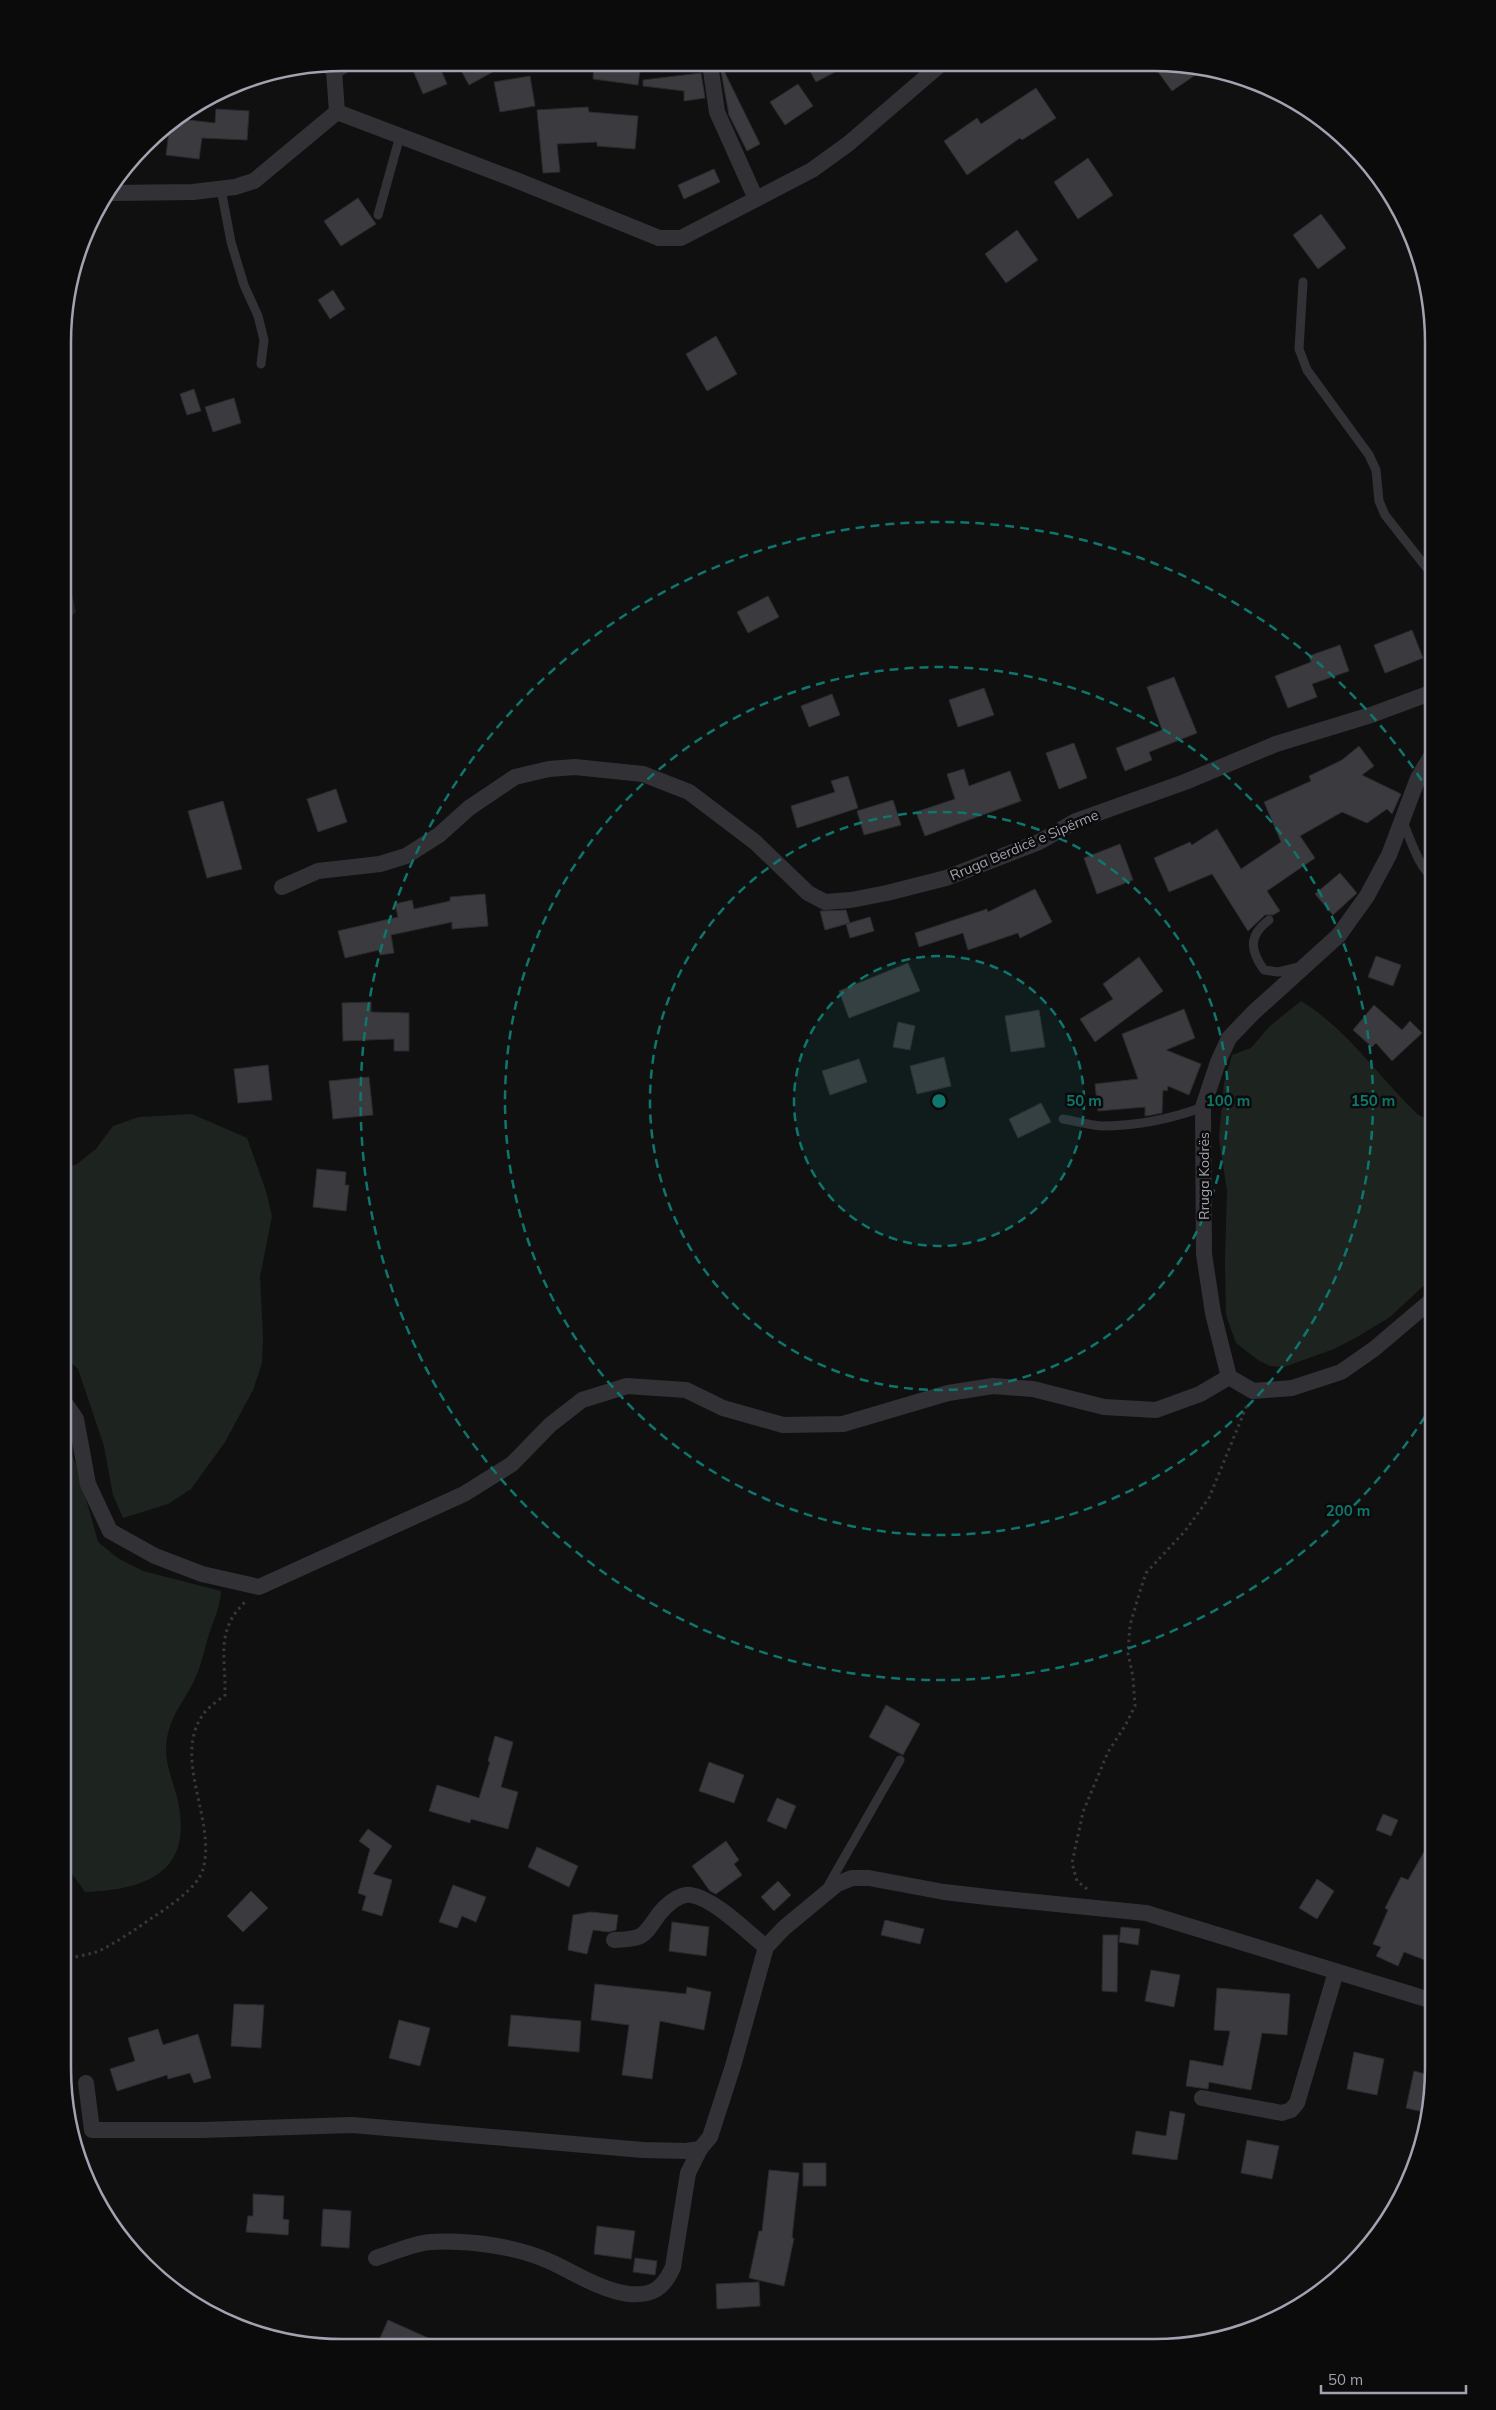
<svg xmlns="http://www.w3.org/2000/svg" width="1496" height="2410" font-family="Mulish,sans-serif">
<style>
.green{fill:#1d2420}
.building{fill:#3b3a3e;stroke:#2b2a2d}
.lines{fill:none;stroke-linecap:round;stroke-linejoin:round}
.path{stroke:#38383d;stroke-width:3;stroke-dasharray:2.5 4;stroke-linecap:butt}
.service{stroke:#323136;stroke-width:9}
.minor{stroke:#323136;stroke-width:16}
.ring{fill:none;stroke:#0f766e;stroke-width:2.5;stroke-dasharray:9 6}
.labels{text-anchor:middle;stroke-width:5;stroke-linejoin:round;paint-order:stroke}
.street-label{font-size:14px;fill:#a3a2b1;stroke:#0c0b0c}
.rim{fill:none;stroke:#a3a2b1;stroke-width:2.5}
.centre{fill:#0f766e;stroke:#0c0b0c;stroke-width:2.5}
.ring-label{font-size:15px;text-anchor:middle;font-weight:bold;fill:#0f766e;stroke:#0c0b0c;stroke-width:5;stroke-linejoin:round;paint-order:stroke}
</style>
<rect width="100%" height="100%" fill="#111011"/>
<g class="green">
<path d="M65,563L76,612L64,623Z"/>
<path d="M1301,1001C1347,1029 1379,1077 1417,1114L1433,1123V1277L1390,1317L1357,1337L1334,1349L1284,1367L1270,1366L1258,1360L1236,1343L1226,1315L1225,1259L1227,1191L1219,1138L1224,1083L1232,1055L1251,1048L1270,1026Z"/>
<path d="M192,1114L247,1138L266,1191L272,1216L260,1277L263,1336L262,1363L253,1390L225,1442L191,1489L168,1504L123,1518L113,1495L104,1446L78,1369L63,1356L64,1169L77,1164L96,1149L113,1126L139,1117Z"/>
<path d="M63,1434L77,1467L98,1542L119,1559L143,1571L221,1591C220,1607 214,1619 209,1634C204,1650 201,1667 194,1681C186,1697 174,1712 169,1729C160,1762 174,1777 179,1807C191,1875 142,1890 85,1892L63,1861Z"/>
</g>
<g class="building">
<path d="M410,63H438L447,84L423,94Z"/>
<path d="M457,63H509L469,85Z"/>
<path d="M594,63H641L638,85L593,79Z"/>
<path d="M806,64H850L816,82Z"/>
<path d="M1153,65H1191L1204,69L1172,91Z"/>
<path d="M721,71H724L760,144L747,151L729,115Z"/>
<path d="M701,73L705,98L684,101V91L643,86V80Z"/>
<path d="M530,76L535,106L500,112L494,82Z"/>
<path d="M798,84L813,106L785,125L770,102Z"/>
<path d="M1036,88L1056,118L1022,140L1020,138L967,175L944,141L977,118L981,124Z"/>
<path d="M588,107L589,112L638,116L635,149L597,146V142L557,144L560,172L543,173L537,110Z"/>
<path d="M216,109L249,111L247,140L202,138L199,159L166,155L170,124L179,119L215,123Z"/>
<path d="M1088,158L1113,195L1078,219L1054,182Z"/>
<path d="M714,169L720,182L684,199L678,185Z"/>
<path d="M358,198L376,224L341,246L324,221Z"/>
<path d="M1321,214L1346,248L1318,269L1293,235Z"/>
<path d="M1017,230L1038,260L1006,283L985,254Z"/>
<path d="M333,290L345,309L330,319L318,300Z"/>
<path d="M716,336L737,374L707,391L686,354Z"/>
<path d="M194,389L201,411L187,415L180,394Z"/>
<path d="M234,398L241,423L213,432L205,407Z"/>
<path d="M768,596L779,617L748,633L737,612Z"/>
<path d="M1412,630L1423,658L1385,673L1374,645Z"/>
<path d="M1340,645L1349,671L1312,684L1317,697L1288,708L1275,676L1311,662L1309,656Z"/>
<path d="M1174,677L1197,733L1149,752L1152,760L1125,771L1116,748L1162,730L1147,687Z"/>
<path d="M984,688L994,715L958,727L949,700Z"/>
<path d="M832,694L840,715L809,727L801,706Z"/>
<path d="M1074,743L1087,778L1059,789L1046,753Z"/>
<path d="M1359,746L1374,766L1362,775L1401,794L1392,814L1387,809L1367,823L1342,812L1300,836L1315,858L1267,891L1280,911L1273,915H1265L1248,931L1212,874L1169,892L1154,858L1190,842L1192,845L1217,829L1241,869L1281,842L1264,802L1311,781L1309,776L1342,760Z"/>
<path d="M964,769L969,786L1010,771L1021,801L925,836L916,812L955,799L947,774Z"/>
<path d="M848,776L858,808L797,828L791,806L835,792L831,781Z"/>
<path d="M336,789L347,822L318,832L307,799Z"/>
<path d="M893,800L901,825L864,835L857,811Z"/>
<path d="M223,801L242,869L207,878L188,811Z"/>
<path d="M1120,844L1133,880L1097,894L1084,858Z"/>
<path d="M1340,873L1357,893L1333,915L1315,894Z"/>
<path d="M1035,889L1052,922L1020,938L1018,933L968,950L963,933L919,947L915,933L987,909L988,912Z"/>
<path d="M485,894L488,926L452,929V922L391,935L394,953L380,955L379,950L345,958L338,931L398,917L395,904L412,900L414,909L450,901V897Z"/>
<path d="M846,910L850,923L825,930L820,911Z"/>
<path d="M870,917L874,931L850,938L846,924Z"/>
<path d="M1376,956L1401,965L1393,986L1368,977Z"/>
<path d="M1139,957L1163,991L1095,1042L1080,1019L1113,999L1103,984Z"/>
<path d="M908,963L920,991L849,1018L839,991Z"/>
<path d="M371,1002V1012L409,1013V1051H394V1039L343,1041L342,1003Z"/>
<path d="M1374,1005L1402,1030L1410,1021L1422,1033L1392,1061L1376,1043L1372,1047L1353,1030Z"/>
<path d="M1184,1009L1195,1038L1166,1050L1201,1064L1189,1095L1168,1086L1167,1091L1163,1090L1162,1113L1152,1115L1145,1116V1107L1098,1111L1095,1084L1138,1079L1122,1034Z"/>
<path d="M1039,1010L1045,1047L1011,1052L1005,1016Z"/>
<path d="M898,1022L915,1026L910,1050L893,1047Z"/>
<path d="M944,1057L951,1086L917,1094L910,1066Z"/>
<path d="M859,1059L867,1082L830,1095L822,1071Z"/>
<path d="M268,1065L272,1100L238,1103L234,1069Z"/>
<path d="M369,1077L373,1115L333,1119L329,1081Z"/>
<path d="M1041,1103L1051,1122L1018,1138L1009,1119Z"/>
<path d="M317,1169L346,1172L345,1185H349L346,1211L313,1207Z"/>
<path d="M886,1705L920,1724L903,1755L869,1737Z"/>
<path d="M495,1736L513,1742L501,1787L518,1792L508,1829L471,1819L470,1823L429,1811L437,1785L479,1798L490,1762L488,1761Z"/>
<path d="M709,1762L744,1775L734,1803L699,1791Z"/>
<path d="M777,1798L796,1806L786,1829L767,1821Z"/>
<path d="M1383,1814L1398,1820L1391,1836L1376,1830Z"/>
<path d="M368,1829L392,1846L373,1874L392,1880L382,1916L362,1910L366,1896L358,1893L370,1849L359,1841Z"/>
<path d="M1433,1836V1954L1430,1962L1404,1952L1398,1966L1376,1956L1381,1947L1373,1944L1388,1910L1385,1908L1401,1877L1408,1880Z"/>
<path d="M726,1841L739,1860L734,1864L742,1875L716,1894L710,1891L692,1866Z"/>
<path d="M537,1847L578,1866L569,1887L528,1867Z"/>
<path d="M1317,1879L1334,1891L1317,1919L1299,1908Z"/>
<path d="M778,1881L791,1895L774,1911L761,1897Z"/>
<path d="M453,1885L486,1897L476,1922L462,1916L457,1928L439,1922Z"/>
<path d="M251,1891L268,1908L243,1932L227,1916Z"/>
<path d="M591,1912L618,1915L616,1930L609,1932L593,1930L587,1954L568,1950L573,1915Z"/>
<path d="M885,1920L924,1929L920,1944L881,1935Z"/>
<path d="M672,1922L709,1927L706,1956L669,1951Z"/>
<path d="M1121,1927L1140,1929L1138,1945L1119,1942Z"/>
<path d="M1103,1935H1118L1117,1992L1102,1991Z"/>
<path d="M1151,1970L1180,1975L1174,2007L1145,2001Z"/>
<path d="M595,1984L686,1994L687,1987L711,1992L704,2030L660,2021L652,2079L622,2075L629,2025L591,2020Z"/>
<path d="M1217,1988L1290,1994L1287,2035L1262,2033L1251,2090L1209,2082L1208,2089L1186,2086L1190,2060L1223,2066L1230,2031L1214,2030Z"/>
<path d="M234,2004L264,2005L261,2048L231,2046Z"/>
<path d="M511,2015L581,2021L579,2052L508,2046Z"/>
<path d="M399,2020L430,2028L420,2066L389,2058Z"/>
<path d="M158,2029L163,2045L198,2034L211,2078L194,2083L190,2073L168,2079L167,2075L117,2091L110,2069L135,2061L128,2038Z"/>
<path d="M1354,2052L1384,2059L1377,2095L1347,2089Z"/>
<path d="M1414,2071L1433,2076L1428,2113L1406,2108Z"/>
<path d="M1170,2111L1185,2114L1177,2160L1132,2154L1136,2131L1166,2136Z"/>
<path d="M1247,2140L1279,2146L1272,2179L1241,2173Z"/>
<rect x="803" y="2163" width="23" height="23"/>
<path d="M769,2170L799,2173L792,2238H794L784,2286L749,2278L759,2231H762Z"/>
<path d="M253,2194L284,2196L283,2219L289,2220L288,2235L246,2232L248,2216H253Z"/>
<path d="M323,2209L351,2211L349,2248L321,2246Z"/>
<path d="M597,2226L635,2231L631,2259L594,2254Z"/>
<path d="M635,2258L657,2261L655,2275L633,2272Z"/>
<path d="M759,2282L760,2306L717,2309L716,2284Z"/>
<path d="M388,2320L446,2346L377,2345Z"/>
</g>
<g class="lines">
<g class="path">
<path d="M1087,1889L1077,1881L1072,1863L1083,1812L1108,1752L1125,1726L1135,1706L1133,1677L1128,1653L1130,1625L1141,1588L1146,1573L1185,1531L1209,1498L1247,1405"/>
<path d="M63,1960C74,1957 86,1955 96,1952C112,1946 137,1928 152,1918C168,1907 198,1888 203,1869C217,1820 170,1756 205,1712C210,1706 219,1700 225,1695C226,1657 215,1631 245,1602"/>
</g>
<g class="service">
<path d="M221,189L231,242L244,285L258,316L264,340L261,364"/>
<path d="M378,215L400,136"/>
<path d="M1303,282L1299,349L1307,370L1369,455L1376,470L1379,501L1385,515L1433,576"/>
<path d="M1403,822C1409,835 1420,872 1433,876"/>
<path d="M1269,920C1248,936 1250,950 1264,970L1278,972L1299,967"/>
<path d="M1063,1119C1075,1121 1089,1125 1101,1126C1137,1126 1171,1119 1203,1107"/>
<path d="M828,1886L900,1760"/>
</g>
<g class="minor">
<path d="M710,64L717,112L756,199"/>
<path d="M328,65L334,71L337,112L516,180L659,238H681L812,170L848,144L941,64"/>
<path d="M334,71L348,63"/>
<path d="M111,193L193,192L235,187L254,181L337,112"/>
<path d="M282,887L318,871L380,864L406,856L439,835L469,808L515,777L549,769L575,767L643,774L689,792L755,842L808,893L825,902L851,900L887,893L946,878L1039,842L1076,821L1185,782L1276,744L1371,715L1433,692"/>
<path d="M1433,1299L1374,1349L1341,1372L1292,1388L1253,1391L1229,1377L1213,1313L1204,1254L1203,1107L1218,1062L1229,1038L1253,1013L1339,935L1367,896L1389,855L1418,778L1433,753"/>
<path d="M63,1400L76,1419L88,1484L110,1531L155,1556L202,1574L259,1587L464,1494L512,1464L550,1425L582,1400L627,1386L686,1390L723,1408L783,1425L843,1424L948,1393L993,1386L1033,1389L1104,1407L1156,1410L1200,1394L1229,1377"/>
<path d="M614,1940C644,1939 643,1937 659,1914C666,1905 680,1893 691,1895C715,1899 747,1932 766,1947"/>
<path d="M86,2083L92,2130H202L352,2125L643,2150L686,2151L700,2149L710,2137L733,2066L766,1947L784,1928L837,1884L852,1878H869L944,1892L996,1898L1146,1913L1433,2001"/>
<path d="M1202,2098L1282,2113L1291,2110L1297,2103L1336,1972"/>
<path d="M376,2258C393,2253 413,2243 431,2242C470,2240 516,2246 551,2262C575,2273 602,2291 629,2294C653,2296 664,2288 673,2267L688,2173L700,2149"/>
</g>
</g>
<circle cx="939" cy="1101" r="145" fill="#0f766e" fill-opacity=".12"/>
<g class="ring">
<circle cx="939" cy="1101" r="145"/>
<circle cx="939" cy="1101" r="289"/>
<circle cx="939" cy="1101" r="434"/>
<path d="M1433 1404A579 579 0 1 1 1433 798"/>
</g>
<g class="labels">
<g class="street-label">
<text transform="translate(1024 845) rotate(-23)" y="5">Rruga Berdicë e Sipërme</text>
<text transform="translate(1204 1176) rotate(-90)" y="5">Rruga Kodrës</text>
</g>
</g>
<path d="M0 0H1496V2410H0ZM342 71H1154A271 271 0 0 1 1425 342V2068A271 271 0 0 1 1154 2339H342A271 271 0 0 1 71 2068V342A271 271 0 0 1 342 71Z" fill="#0c0b0c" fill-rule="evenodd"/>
<path class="rim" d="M342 71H1154A271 271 0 0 1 1425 342V2068A271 271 0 0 1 1154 2339H342A271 271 0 0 1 71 2068V342A271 271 0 0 1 342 71Z"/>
<circle cx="939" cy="1101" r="8" class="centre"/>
<g class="ring-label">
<text x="1084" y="1106">50 m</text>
<text x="1228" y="1106">100 m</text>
<text x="1373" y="1106">150 m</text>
<text x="1348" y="1516">200 m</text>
</g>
<path d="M1321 2385v8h145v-8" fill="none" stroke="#a3a2b1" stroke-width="2.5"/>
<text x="1328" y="2385" font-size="15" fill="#a3a2b1" stroke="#0c0b0c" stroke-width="4" paint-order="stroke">50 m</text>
</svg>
